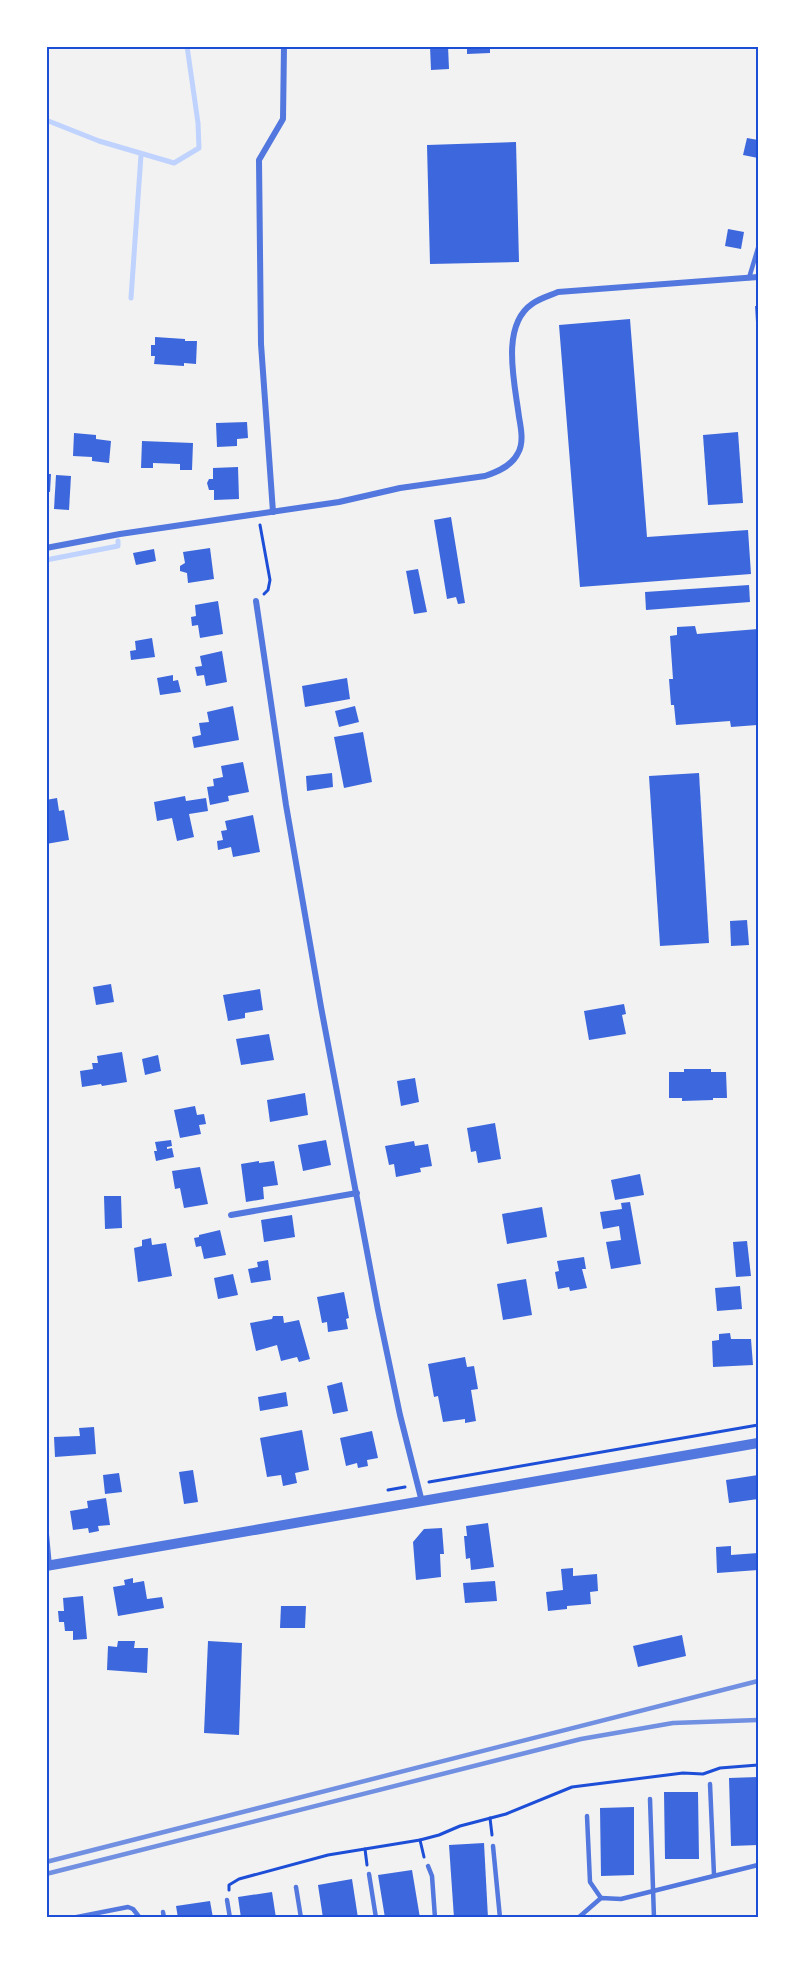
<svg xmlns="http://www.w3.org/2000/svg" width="805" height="1964" font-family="'Source Sans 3',sans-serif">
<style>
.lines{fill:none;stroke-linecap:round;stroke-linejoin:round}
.stream{stroke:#bfd3fe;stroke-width:5}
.building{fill:#3d67dc}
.path{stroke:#1d4ed8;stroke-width:3}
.service{stroke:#5277de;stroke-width:4.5}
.minor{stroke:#5277de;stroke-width:6}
.tertiary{stroke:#5277de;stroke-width:10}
.rail{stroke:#7290e2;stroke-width:4.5}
.neatline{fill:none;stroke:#1d4ed8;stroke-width:2}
</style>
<rect width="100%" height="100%" fill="#f2f2f2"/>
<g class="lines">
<g class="stream">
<path d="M46,120L99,141L174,163L199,148L198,123L187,46"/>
<path d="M131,298L141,155"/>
<path d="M46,560L118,546V541"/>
</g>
</g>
<g class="building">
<path d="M430,46H448L449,69L431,70Z"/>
<path d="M467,46H490V53L467,54Z"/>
<path d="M747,138L758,140V158L743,155Z"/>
<path d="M516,142L519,262L430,264L427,145Z"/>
<path d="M728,229L744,232L741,249L725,246Z"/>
<path d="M755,306H758V338H757Z"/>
<path d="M630,319L647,537L748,530L751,574L580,587L559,325Z"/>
<path d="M155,337L185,339V341H197L196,364L184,363V366L154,364L155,356H151V345H155Z"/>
<path d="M247,422L248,438L237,439V446L217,447L216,423Z"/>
<path d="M738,432L743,503L708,505L703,435Z"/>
<path d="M74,433L96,435V439L111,441L109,463L92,461V457L73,456Z"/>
<path d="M142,441L193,443L192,470H180V464L153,463V468H141Z"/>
<path d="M238,467L239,499L214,500V490H209L207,483L209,479H213V468Z"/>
<path d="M46,474H51L50,492L46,491Z"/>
<path d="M56,475L71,476L69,510L54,509Z"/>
<path d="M451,517L465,603L458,604L456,597L447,599L434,520Z"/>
<path d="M210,548L214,579L188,583L187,573L180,571V566L185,563L183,552Z"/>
<path d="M154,549L156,561L136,565L133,553Z"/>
<path d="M418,569L427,612L414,614L406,571Z"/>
<path d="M749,585L750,602L646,610L645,592Z"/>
<path d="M218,601L223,634L200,638L198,625L192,626L191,617L196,616L195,605Z"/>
<path d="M695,626L697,634L758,629L757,725L731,727L730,721L676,725L674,705H671L669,679H673L670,636L677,635V627Z"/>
<path d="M152,638L155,657L131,660L130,651L136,650L135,641Z"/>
<path d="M222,651L227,682L206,686L204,675L197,676L195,667L202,666L200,656Z"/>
<path d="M173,675V681L178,680L181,692L160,695L157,678Z"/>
<path d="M347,678L350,699L305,707L302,686Z"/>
<path d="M233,706L239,740L194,748L192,737L201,735L199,723L209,722L207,712Z"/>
<path d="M355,706L359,722L339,727L335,711Z"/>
<path d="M363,732L372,782L344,788L334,737Z"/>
<path d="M243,762L249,792L228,796L229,801L210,805L207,787L214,786L213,779L223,777L221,766Z"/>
<path d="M332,773L333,787L307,791L306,776Z"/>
<path d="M699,773L709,943L660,946L649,776Z"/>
<path d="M185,796L186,801L206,798L208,811L189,814L194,837L177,841L172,818L157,821L154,802Z"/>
<path d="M57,798L59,811L64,810L69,840L46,844V800Z"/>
<path d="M253,815L260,852L233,857L231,847L218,850L217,841L223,840L221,831L227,830L225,821Z"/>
<path d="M747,920L749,945L731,946L730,921Z"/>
<path d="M111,984L114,1002L96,1005L93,987Z"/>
<path d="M260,989L263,1010L245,1013V1018L228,1021L223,995Z"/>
<path d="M624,1004L626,1014L622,1015L626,1034L589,1040L584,1011Z"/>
<path d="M269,1034L274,1060L241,1065L236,1039Z"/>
<path d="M122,1052L127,1082L102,1086L101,1084L82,1087L80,1071L93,1069L92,1063H98L97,1056Z"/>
<path d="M158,1055L161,1071L145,1075L142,1059Z"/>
<path d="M684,1069H711V1072H726L727,1098H713V1100L682,1101V1098H669V1072H684Z"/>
<path d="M415,1078L419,1102L401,1106L397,1081Z"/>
<path d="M305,1093L308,1115L270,1122L267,1100Z"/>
<path d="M195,1106L197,1115L204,1114L206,1124L199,1125L201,1134L180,1138L174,1110Z"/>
<path d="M495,1123L501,1159L478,1163L476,1151L471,1152L467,1128Z"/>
<path d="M171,1140L172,1146L167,1147V1149L172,1148L174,1157L156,1161L154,1151H157L155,1142Z"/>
<path d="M326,1140L331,1165L303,1171L298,1145Z"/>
<path d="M414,1141L415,1146L428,1144L432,1166L420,1168L421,1172L396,1177L394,1164L389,1165L385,1146Z"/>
<path d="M259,1161V1163L274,1161L278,1185L263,1187L264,1199L246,1202L241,1164Z"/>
<path d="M200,1167L208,1204L184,1208L180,1188L175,1189L172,1171Z"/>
<path d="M640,1174L644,1195L615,1200L611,1180Z"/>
<path d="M104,1196H121L122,1228L105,1229Z"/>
<path d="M630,1202L641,1264L611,1269L606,1242L621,1240L619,1226L603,1229L600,1212L622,1209L621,1203Z"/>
<path d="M542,1207L547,1237L507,1244L502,1214Z"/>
<path d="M292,1215L295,1237L264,1242L261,1220Z"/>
<path d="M220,1230L226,1255L204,1259L201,1246L196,1247L194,1238L199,1237V1235Z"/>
<path d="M151,1238L152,1245L166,1243L172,1276L138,1282L134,1248L142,1246V1240Z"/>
<path d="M747,1241L751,1276L736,1277L733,1242Z"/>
<path d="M584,1257L586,1269H582L587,1288L570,1291L569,1287L558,1289L555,1272L559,1271L557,1261Z"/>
<path d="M268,1260L271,1280L251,1283L248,1269L258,1267L257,1262Z"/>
<path d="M233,1274L238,1295L218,1299L214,1278Z"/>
<path d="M526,1279L532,1315L503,1320L497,1284Z"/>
<path d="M740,1286L742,1309L717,1311L715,1288Z"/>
<path d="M344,1292L349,1318L346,1319L348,1329L328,1332L327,1322L322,1323L317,1297Z"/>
<path d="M273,1316H283L284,1323L299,1320L310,1359L299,1362L297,1357L281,1361L277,1345L256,1351L250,1323L272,1319Z"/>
<path d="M730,1333L731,1339H751L753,1365L713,1367L712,1341L719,1340V1334Z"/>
<path d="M465,1357L467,1367L474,1366L478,1389L471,1390L476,1421L465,1423V1419L443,1422L438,1396L434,1397L428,1364Z"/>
<path d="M342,1382L348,1411L333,1414L327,1386Z"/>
<path d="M286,1392L288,1406L260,1411L258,1397Z"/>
<path d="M94,1427L96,1454L55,1457L54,1437L80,1436L79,1428Z"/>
<path d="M302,1430L309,1470L295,1473L297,1483L283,1486L281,1475L267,1477L260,1438Z"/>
<path d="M372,1431L378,1458L367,1460L368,1466L358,1468L357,1463L346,1466L340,1438Z"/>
<path d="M193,1470L198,1502L184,1504L179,1472Z"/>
<path d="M119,1473L122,1492L105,1494L103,1475Z"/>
<path d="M758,1475V1499L729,1503L726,1480Z"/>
<path d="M106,1498L110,1525L98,1526L99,1531L89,1533L88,1528L73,1530L70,1511L88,1508L87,1501Z"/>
<path d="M488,1523L494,1567L471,1570L470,1558L466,1559L464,1536H467L466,1526Z"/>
<path d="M442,1528L444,1554H440L441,1577L416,1580L413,1542L424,1529Z"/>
<path d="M731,1546V1555L758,1553V1570L717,1573L716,1547Z"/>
<path d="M573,1568V1576L597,1574L598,1591L590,1592L591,1604L567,1606V1609L548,1611L546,1592L563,1590L561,1569Z"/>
<path d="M133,1578V1583L144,1581L147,1599L162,1597L164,1608L118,1616L113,1587L125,1585L124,1580Z"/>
<path d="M495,1581L497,1601L465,1603L463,1583Z"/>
<path d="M83,1596L87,1639L73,1640V1631H65L64,1622H59L58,1611H64L63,1598Z"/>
<path d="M281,1606H306L305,1628H280Z"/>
<path d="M682,1635L686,1656L638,1667L633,1646Z"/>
<path d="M118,1641H135L134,1648H148L147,1673L107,1670L108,1646L117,1647Z"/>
<path d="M208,1641L242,1643L239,1735L204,1733Z"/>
<path d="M758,1777V1845L731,1846L729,1778Z"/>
<path d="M664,1792H698L699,1859H665Z"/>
<path d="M634,1807V1875L601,1876L600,1808Z"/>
<path d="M484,1843L488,1918H454L449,1845Z"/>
<path d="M412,1870L420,1918H385L378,1875Z"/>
<path d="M352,1879L358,1918H323L318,1885Z"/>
<path d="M272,1892L276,1918H241L238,1897Z"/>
<path d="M210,1901L213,1918H178L176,1906Z"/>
</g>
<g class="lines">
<g class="path">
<path d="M260,525L270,580L268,590L264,594"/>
<path d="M429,1482L758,1425"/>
<path d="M388,1490L405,1487"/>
<path d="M490,1818L492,1835"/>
<path d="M420,1840L424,1857"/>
<path d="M365,1849L367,1865"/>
<path d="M229,1890V1885L239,1879L328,1855L420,1840L439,1835L460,1826L506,1814L572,1787L683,1773L703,1774L720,1768L758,1765"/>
</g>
<g class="service">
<path d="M749,278L758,248"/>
<path d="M710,1784L714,1875"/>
<path d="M650,1799L654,1918"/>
<path d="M587,1816L590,1882L601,1898"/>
<path d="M493,1846L500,1918"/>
<path d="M428,1866L432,1876L435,1918"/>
<path d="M369,1874L376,1918"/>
<path d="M296,1887L301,1918"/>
<path d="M227,1900L230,1918"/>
<path d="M163,1912L164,1918"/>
<path d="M72,1918L128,1907L133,1909L140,1918"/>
<path d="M578,1918L601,1898L621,1899L758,1865"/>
</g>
<g class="minor">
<path d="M273,512L261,344L259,160L283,119L284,46"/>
<path d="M46,548L120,534L339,502L400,488L485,476C497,472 512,466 518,453C524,443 521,428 519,417C515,384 500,326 532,304C540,298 549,296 558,292L758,277"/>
<path d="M256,601L286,805L321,1007L378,1310L400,1415L422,1502"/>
<path d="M231,1215L357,1193"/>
<path d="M46,1534L49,1566"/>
</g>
<path class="tertiary" d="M46,1566L758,1443"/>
<g class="rail">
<path d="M46,1862L758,1681"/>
<path d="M46,1874L581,1739L673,1723L758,1720"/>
</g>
</g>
<rect width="805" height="1964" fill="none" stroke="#ffffff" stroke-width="96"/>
<rect x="48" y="48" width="709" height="1868" class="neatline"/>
</svg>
